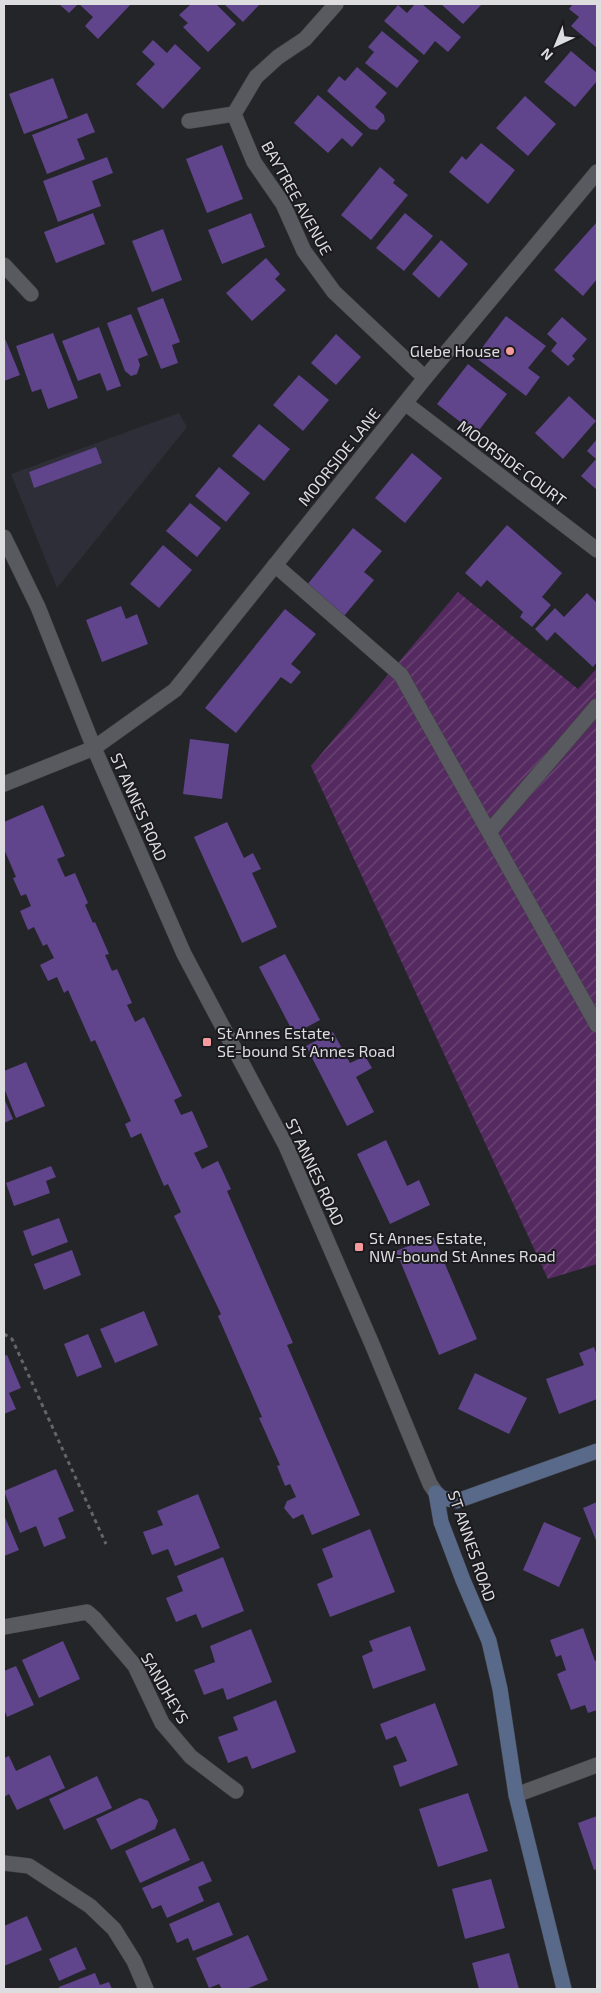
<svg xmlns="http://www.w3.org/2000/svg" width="601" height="1993" font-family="'Exo 2',sans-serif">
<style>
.built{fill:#2d2e37}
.garden{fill:url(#garden-furrows)}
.building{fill:#60448c}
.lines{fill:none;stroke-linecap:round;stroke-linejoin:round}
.lane-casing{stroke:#3f4043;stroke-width:16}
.street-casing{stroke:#3f4043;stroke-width:16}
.secondary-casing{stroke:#3f4043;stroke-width:16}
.path{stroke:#656569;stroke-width:3;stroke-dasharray:4 4;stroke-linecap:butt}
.lane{stroke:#595a5f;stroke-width:15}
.street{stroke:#595a5f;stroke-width:15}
.secondary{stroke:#586989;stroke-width:15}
.poi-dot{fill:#f59b9d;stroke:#1b1b1f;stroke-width:2}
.labels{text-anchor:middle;stroke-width:4;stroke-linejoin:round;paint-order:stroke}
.street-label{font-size:16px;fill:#dddde0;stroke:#1b1b1f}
.poi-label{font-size:16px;fill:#dddde0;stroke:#1b1b1f;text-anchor:start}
</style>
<defs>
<pattern id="garden-furrows" width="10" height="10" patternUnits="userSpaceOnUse" patternTransform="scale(1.25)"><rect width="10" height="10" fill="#552a60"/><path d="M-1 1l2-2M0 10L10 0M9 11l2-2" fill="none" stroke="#6d4876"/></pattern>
</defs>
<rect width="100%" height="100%" fill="#242529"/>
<path class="built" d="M179,413L187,427L57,588L11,474Z"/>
<path class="garden" d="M458,592L578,689L597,668V1264L548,1279L311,766Z"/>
<g class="building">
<path d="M59,4H78L69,13Z"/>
<path d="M79,4H131L98,39L85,26L93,17Z"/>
<path d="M188,4H216L236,24L208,52L183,27L188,23L179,15L190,5Z"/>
<path d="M224,4H260L243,22Z"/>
<path d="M415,4H422L461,37L448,52L435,41L424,55L384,21L398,5L407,13Z"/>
<path d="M441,4H482L463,24Z"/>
<path d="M573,4H597V48L571,26L579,17L569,9Z"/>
<path d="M382,31L419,61L397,88L365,63L374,52L368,47Z"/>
<path d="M153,40L167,53L175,44L201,68L163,109L136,84L155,64L142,52Z"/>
<path d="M571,51L597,73V81L575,107L544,82Z"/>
<path d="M357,67L387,93L375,107L384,115L385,121L377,130L370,129L327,91L339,76L345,81Z"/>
<path d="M53,78L68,118L24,134L9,94Z"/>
<path d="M318,95L363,134L352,147L342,138L328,153L294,123Z"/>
<path d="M525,96L556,124L528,156L496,128Z"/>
<path d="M87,113L95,132L77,139L85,159L47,174L32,135Z"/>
<path d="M481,143L515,170L488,204L449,172L462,156L466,160Z"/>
<path d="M222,145L243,199L207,213L186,159Z"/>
<path d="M107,157L113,173L92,181L101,206L58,222L43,181Z"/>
<path d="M380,167L395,180L393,183L408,195L371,240L341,215Z"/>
<path d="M93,213L105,244L56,263L44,232Z"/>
<path d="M251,213L265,247L222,264L208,230Z"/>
<path d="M405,213L433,236L404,271L376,248Z"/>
<path d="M597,222V279L583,296L554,270Z"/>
<path d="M163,229L182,280L152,292L132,241Z"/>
<path d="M441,240L468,264L439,298L412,274Z"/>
<path d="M266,258L280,274L275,279L286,290L252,321L226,293Z"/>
<path d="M163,298L180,342L172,345L178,363L161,369L137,308Z"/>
<path d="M131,314L148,355L138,359L140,365L137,374L131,376L125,371L107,323Z"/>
<path d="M506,316L546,346L528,368L540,377L526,396L475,357Z"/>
<path d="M562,317L587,339L572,356L575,359L568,366L551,351L557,343L547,334Z"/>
<path d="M99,327L121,386L107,391L100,373L78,381L62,341Z"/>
<path d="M53,333L78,398L48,409L41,389L32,392L16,346Z"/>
<path d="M336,334L361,357L336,385L311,363Z"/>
<path d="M4,336L20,375L4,381Z"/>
<path d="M468,364L507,394L476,434L437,404Z"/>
<path d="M299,375L329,400L303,431L273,405Z"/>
<path d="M569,396L596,421L563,459L535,433Z"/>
<path d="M259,424L290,449L264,481L232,456Z"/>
<path d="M597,439V490L581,476L596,459L587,451Z"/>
<path d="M96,447L102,463L34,488L29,472Z"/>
<path d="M412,453L442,478L405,523L375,498Z"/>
<path d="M219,467L250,493L226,522L195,496Z"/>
<path d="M190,503L221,528L197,557L166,531Z"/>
<path d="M507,525L562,573L542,597L551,605L532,627L520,617L523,612L487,580L481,587L465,573Z"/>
<path d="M353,528L382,551L364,572L374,580L344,616L307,585Z"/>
<path d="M163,545L192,570L159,608L130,584Z"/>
<path d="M587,593L597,603V662L593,667L555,632L547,641L535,629L555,608L564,617Z"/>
<path d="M121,606L126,619L137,614L148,644L102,662L86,620Z"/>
<path d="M285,609L316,634L291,664L301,672L291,684L281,677L236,733L205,708Z"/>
<path d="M190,739L229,744L222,799L183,794Z"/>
<path d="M43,805L65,856L57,859L65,877L75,873L88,903L85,905L93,923L95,922L109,954L105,955L112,971L117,969L132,1003L127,1005L135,1022L144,1017L182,1096L174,1100L181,1115L192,1111L208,1147L194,1153L202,1169L218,1161L231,1189L227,1191L293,1343L287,1345L360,1515L312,1535L303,1514L293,1519L284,1508L287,1501L296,1497L290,1484L285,1486L277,1466L280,1465L259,1418L262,1417L218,1316L221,1314L174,1216L181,1212L168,1184L164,1186L141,1133L131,1138L125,1124L131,1121L95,1040L91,1042L68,990L64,993L57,977L48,981L40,965L54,958L47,944L43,946L34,927L28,930L20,911L31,906L26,894L21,896L13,878L16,877L4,849V822Z"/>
<path d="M227,822L244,858L253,853L261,869L252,873L277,927L242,943L194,837Z"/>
<path d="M285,954L320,1020L294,1034L259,967Z"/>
<path d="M333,1032L350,1063L365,1056L372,1068L356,1077L374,1112L347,1126L306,1046Z"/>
<path d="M26,1062L45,1106L16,1118L4,1088V1071Z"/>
<path d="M4,1098L13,1119L4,1123Z"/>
<path d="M386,1140L407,1186L419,1180L430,1205L390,1224L357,1154Z"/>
<path d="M51,1166L56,1177L46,1181L50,1193L14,1206L6,1183Z"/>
<path d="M59,1218L68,1242L32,1256L23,1231Z"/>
<path d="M433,1236L477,1339L439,1355L396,1251Z"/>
<path d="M72,1250L81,1275L44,1290L34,1264Z"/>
<path d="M144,1311L158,1345L115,1363L100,1329Z"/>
<path d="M88,1334L102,1367L77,1377L64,1344Z"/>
<path d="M594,1347L597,1356V1399L559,1414L546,1379L584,1365L579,1353Z"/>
<path d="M7,1355L21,1388L9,1393L16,1409L4,1414V1356Z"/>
<path d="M475,1373L527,1398L509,1434L458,1409Z"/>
<path d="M56,1469L74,1511L58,1518L66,1538L44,1547L36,1526L20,1533L4,1491Z"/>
<path d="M198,1494L220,1548L175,1566L168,1549L152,1555L143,1532L163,1525L157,1511Z"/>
<path d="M597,1502V1543L583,1508Z"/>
<path d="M4,1515L19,1550L4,1556Z"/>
<path d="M544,1522L581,1538L559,1587L523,1570Z"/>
<path d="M370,1529L395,1592L330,1617L317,1584L333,1577L322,1549Z"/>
<path d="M223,1557L244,1611L202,1628L196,1614L176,1622L166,1598L183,1591L177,1576Z"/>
<path d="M410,1626L426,1670L373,1689L362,1656L373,1651L369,1641Z"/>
<path d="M583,1628L595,1661L597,1660V1710L588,1713L585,1705L571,1710L557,1674L566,1670L561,1655L556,1657L550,1640Z"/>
<path d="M251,1629L272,1682L227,1700L223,1688L204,1695L194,1670L215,1662L210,1646Z"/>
<path d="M63,1641L80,1679L39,1698L22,1660Z"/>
<path d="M16,1666L34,1705L7,1717L4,1709V1671Z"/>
<path d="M276,1700L296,1752L252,1769L247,1756L228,1763L218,1737L238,1730L233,1717Z"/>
<path d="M435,1703L458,1765L400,1787L393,1766L407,1761L396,1736L386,1740L380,1724Z"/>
<path d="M50,1755L65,1788L17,1810L9,1794L4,1797V1758L9,1756L16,1771Z"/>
<path d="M97,1776L112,1808L64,1830L49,1799Z"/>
<path d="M468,1793L488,1851L438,1867L419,1809Z"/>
<path d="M140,1798L148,1801L158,1821L155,1829L111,1850L96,1819Z"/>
<path d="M597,1816V1869L594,1870L578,1823Z"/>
<path d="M175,1828L190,1860L140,1883L125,1851Z"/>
<path d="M203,1861L212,1881L198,1887L204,1901L167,1918L161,1905L152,1909L142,1888Z"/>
<path d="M491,1879L505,1928L465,1939L452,1889Z"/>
<path d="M219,1902L233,1935L193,1951L188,1938L177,1943L169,1924Z"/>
<path d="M27,1916L42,1950L4,1966V1926Z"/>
<path d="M248,1935L268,1980L246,1989H222L219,1984L209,1988L196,1958Z"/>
<path d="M76,1947L86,1969L59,1981L49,1959Z"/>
<path d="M509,1953L519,1989H479L472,1963Z"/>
<path d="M95,1973L100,1985L109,1982L112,1989H59V1987Z"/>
</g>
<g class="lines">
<defs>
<g id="lane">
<path d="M275,565L401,675L597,1025"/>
<path d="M489,832L597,706"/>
</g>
<g id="street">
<path d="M336,4L305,39L278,57L256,77L234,114L254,162L283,204L304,251L334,292L425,378"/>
<path d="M189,121L234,114"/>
<path d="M4,265L31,294"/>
<path d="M405,403L597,550"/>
<path d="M4,537L38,607L94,748L184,954L286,1146L372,1344L430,1484L436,1493"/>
<path d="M4,784L94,748L175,690L425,378L597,172"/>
<path d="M4,1627L87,1612L95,1619L135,1666L162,1723L191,1757L236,1791"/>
<path d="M516,1795L597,1765"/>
<path d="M4,1863L29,1866L90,1906L114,1929L134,1961L146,1989"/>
</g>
<g id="secondary">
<path d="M436,1493L441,1522L463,1580L489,1641L500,1689L516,1795L564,1989"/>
<path d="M436,1493L442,1498L457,1501L597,1451"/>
</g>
</defs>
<use href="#lane" class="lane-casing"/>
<use href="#street" class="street-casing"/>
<use href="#secondary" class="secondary-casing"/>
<path class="path" d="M4,1334L12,1339L106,1544"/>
<use href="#lane" class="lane"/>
<use href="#street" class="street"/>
<use href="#secondary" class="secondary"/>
</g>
<g class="poi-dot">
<circle cx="510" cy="351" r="5"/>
<rect x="202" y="1037" width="10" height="10" rx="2.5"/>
<rect x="354" y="1242" width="10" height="10" rx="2.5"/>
</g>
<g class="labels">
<g class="street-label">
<text transform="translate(297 198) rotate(61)" y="6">BAYTREE AVENUE</text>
<text transform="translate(339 457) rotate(-51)" y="6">MOORSIDE LANE</text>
<text transform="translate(512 463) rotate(37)" y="6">MOORSIDE COURT</text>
<text transform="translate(139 807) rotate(66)" y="6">ST ANNES ROAD</text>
<text transform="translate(315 1172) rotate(65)" y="6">ST ANNES ROAD</text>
<text transform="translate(472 1546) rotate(71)" y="6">ST ANNES ROAD</text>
<text transform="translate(165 1688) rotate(60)" y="6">SANDHEYS</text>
</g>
<g class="poi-label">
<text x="500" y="357" text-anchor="end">Glebe House</text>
<text x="217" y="1039">St Annes Estate,<tspan x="217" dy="18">SE-bound St Annes Road</tspan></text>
<text x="369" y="1244">St Annes Estate,<tspan x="369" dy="18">NW-bound St Annes Road</tspan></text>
</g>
</g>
<rect width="601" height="1993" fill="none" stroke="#dddde0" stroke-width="10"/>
<g transform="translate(556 45) rotate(224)" stroke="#1b1b1f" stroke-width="4" paint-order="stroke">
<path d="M0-4L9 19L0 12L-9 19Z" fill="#dddde0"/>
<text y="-8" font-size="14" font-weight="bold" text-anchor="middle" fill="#dddde0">N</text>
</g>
</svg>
